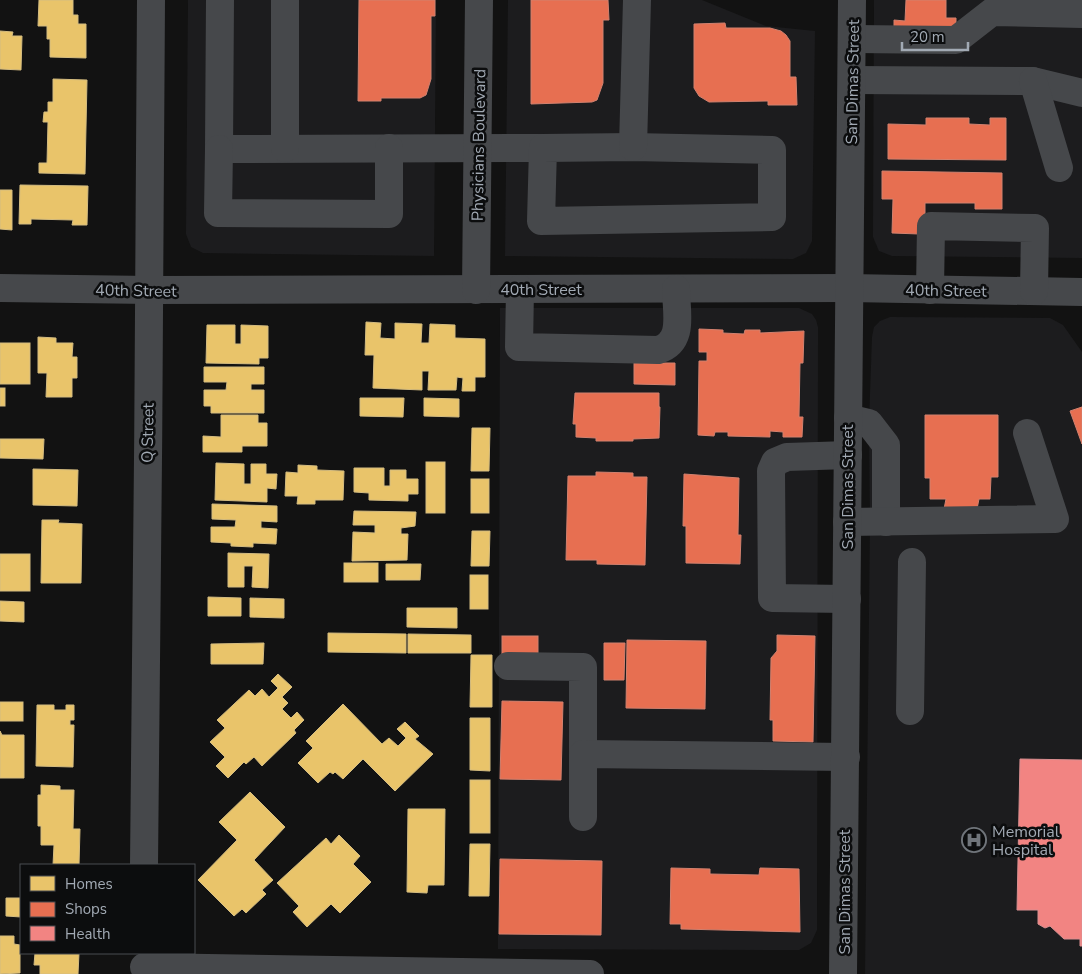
<svg xmlns="http://www.w3.org/2000/svg" width="1082" height="974" font-family="'Nunito Sans',sans-serif">
<style>
.built{fill:#1c1c1e}
.homes{fill:#e9c46a;stroke:#d4bc80}
.shops{fill:#e76f51;stroke:#d2816f}
.health{fill:#f28482;stroke:#da8f91}
.lines{fill:none;stroke-linecap:round;stroke-linejoin:round}
.minor{stroke:#46484b;stroke-width:28}
.labels{text-anchor:middle;stroke-width:5;stroke-linejoin:round;paint-order:stroke}
.street-label{font-size:16px;fill:#a2aab4;stroke:#0c0d0e}
.poi-label{font-size:16px;fill:#a2aab4;stroke:#0c0d0e;text-anchor:start}
</style>
<rect width="100%" height="100%" fill="#121212"/>
<g class="built">
<path d="M188,0H436L434,256L203,253L191,247L186,234Z"/>
<path d="M508,0H702L766,26L815,31L812,241L806,253L793,259L505,256Z"/>
<path d="M874,0H1082V258L892,256L879,251L873,237Z"/>
<path d="M500,308H799L812,314L816,320L818,327L817,930L811,943L799,950L498,949Z"/>
<path d="M890,317L1050,318L1063,325L1082,352V974H865L870,522L869,423L872,337L874,327L880,321Z"/>
</g>
<g class="homes">
<path d="M39,0H73V15H78V24H86V58L50,57V39H47V26H38Z"/>
<path d="M0,31L13,32L12,36H22L21,70L0,69Z"/>
<path d="M53,79L87,80L85,174L39,173V163H47L48,122H43L44,112H48V102H53Z"/>
<path d="M20,185L88,186L87,225H72L73,220L31,219V224H19Z"/>
<path d="M0,190H12V230L0,229Z"/>
<path d="M366,322L381,323L380,338L395,339V323L422,324L421,343H429L430,324L455,325V338L485,339V377H475V391H462L463,378L457,377L456,390H428L429,371H422V390L373,388L374,355H365Z"/>
<path d="M207,325H235V344H241V325L268,326V358H259V364L206,363Z"/>
<path d="M38,337L56,338V343H73L72,357H77V378H72V397H46L47,373H38Z"/>
<rect x="0" y="343" width="30" height="41"/>
<path d="M204,367H264V384H251V390H264V413H211V406H204V390H226L227,382H204Z"/>
<rect x="0" y="388" width="5" height="18"/>
<path d="M360,398H404L403,417L360,416Z"/>
<path d="M424,398L459,399V417L424,416Z"/>
<path d="M221,415H258V423H267V446H242V452H203V436L221,437Z"/>
<path d="M472,428H490L489,471H471Z"/>
<path d="M0,439H44L43,459L0,458Z"/>
<rect x="426" y="462" width="19" height="51"/>
<path d="M216,463L244,464V484H251V464H266V474H277L276,489L267,488V502L215,500Z"/>
<path d="M298,465L317,466V470L344,471L343,500H315V504H297L298,496H285L286,472L298,473Z"/>
<path d="M354,468H384V486H390V470H406V479H418V494H408V501L369,500V493L354,492Z"/>
<path d="M33,469L78,470L77,506L33,505Z"/>
<rect x="471" y="479" width="18" height="34"/>
<path d="M212,504L277,506V522L261,521V528L277,529L276,544L253,543V547L231,546V543L211,542V527H235L236,520L212,519Z"/>
<path d="M354,511L416,512L415,526L401,528V534H408L407,560L352,561L353,532L375,533V525H353Z"/>
<path d="M42,520H59L58,523L82,524L81,583H41Z"/>
<path d="M472,531H490L489,566H471Z"/>
<path d="M228,553L269,554L268,588L252,587L253,566H244V587H228Z"/>
<rect x="0" y="554" width="30" height="37"/>
<rect x="344" y="563" width="34" height="19"/>
<path d="M386,564H421L420,580H386Z"/>
<rect x="470" y="575" width="18" height="34"/>
<path d="M208,597L241,598V616H208Z"/>
<path d="M250,598L284,599V618L250,617Z"/>
<path d="M0,601L24,602V622L0,621Z"/>
<path d="M407,608H457V628L407,627Z"/>
<path d="M328,633L406,634V653L328,652Z"/>
<path d="M408,634L471,635V653H408Z"/>
<path d="M264,643L263,664H211V644Z"/>
<path d="M471,655H492V707H470Z"/>
<path d="M278,674L292,687L282,697L288,703L282,709L291,718L297,712L304,720L294,730L296,733L262,766L254,757L246,764L244,762L228,778L216,766L225,757L210,742L225,728L217,720L249,690L255,696L262,689L269,697L278,688L271,681Z"/>
<rect x="0" y="702" width="23" height="19"/>
<path d="M343,704L382,744L389,738L398,746L406,738L397,729L405,722L419,736L415,739L433,754L395,791L363,759L343,779L335,772L333,774L330,772L318,783L298,763L313,748L306,741Z"/>
<path d="M37,705H54V710H66V705H74V720H70V725H74L73,767L36,766Z"/>
<path d="M470,718H490V771L470,770Z"/>
<path d="M0,731L2,735H24V778H0Z"/>
<rect x="470" y="780" width="20" height="53"/>
<path d="M41,785L60,786V790H74L73,829H80L79,865H53L54,845H41V826H38V795H41Z"/>
<path d="M250,792L285,827L254,860L273,880L262,890L266,894L246,913L242,909L234,916L198,880L237,840L219,822Z"/>
<path d="M408,809H445L444,885H428L427,893L407,892Z"/>
<path d="M339,835L360,856L353,864L371,882L340,913L331,904L307,927L293,912L299,906L277,883L326,838L331,844Z"/>
<path d="M470,844H490L489,896H469Z"/>
<path d="M6,898H21V917L6,916Z"/>
<path d="M0,936H14V944L20,945V973L0,974Z"/>
<path d="M35,953H79L78,974H40V965H34Z"/>
</g>
<g class="shops">
<path d="M359,0H435V16H431V79L426,95L420,98H381V101H358Z"/>
<path d="M531,0H608L609,20H603V83L597,100L592,102L531,104Z"/>
<path d="M906,0H946V18H956V32H894V20L905,21Z"/>
<path d="M725,23L726,28H770L781,31L786,35L790,41V77H796L797,105H768V101L709,102L699,96L694,88V24Z"/>
<path d="M926,118H969V124L990,125V118H1006V160L888,159V124L926,125Z"/>
<path d="M882,171L1002,173V209H975V203H925V230L919,234L892,233L893,199H882Z"/>
<path d="M699,329L723,330V333L744,334L745,330H760V333L804,331L803,363H800L799,417H803L802,437H783V432L770,431V437L728,436V432H715L714,436L698,435L699,361H707V352H699Z"/>
<path d="M634,363H675V385L634,384Z"/>
<path d="M575,393H659V407H660L659,438L633,439V441H596V438L576,437V424H573Z"/>
<path d="M1082,407V444L1070,411Z"/>
<path d="M925,415H998V477H991L990,499H979L977,509H944L946,499H930V478H925Z"/>
<path d="M596,472L633,473V477H647L645,565L597,564V560H566L568,476H596Z"/>
<path d="M684,474L739,478L738,535H741L740,564L686,563V526H683Z"/>
<path d="M777,635L815,636L813,742L773,741V720H770L771,658L777,651Z"/>
<rect x="502" y="636" width="36" height="20"/>
<path d="M627,640L706,641L705,709L626,708Z"/>
<path d="M604,643H625L624,680H604Z"/>
<path d="M502,701L563,702L561,780L500,779Z"/>
<path d="M500,859L602,861L601,935L499,934Z"/>
<path d="M671,868L710,869V874L759,875L760,868L799,869L800,932L681,929V924H670Z"/>
</g>
<path class="health" d="M1020,759L1082,760V946H1080V939H1064L1050,926L1045,928L1038,924V910H1017Z"/>
<g class="lines">
<g class="minor">
<path d="M220,0L219,149L543,148"/>
<path d="M853,39L956,40L992,12L1082,14"/>
<path d="M852,80L1033,81L1082,93"/>
<path d="M1033,81L1059,168"/>
<path d="M633,147L772,150V217L541,221L543,148Z"/>
<path d="M633,147L637,0"/>
<path d="M285,148V0"/>
<path d="M219,149L218,213L389,214V148"/>
<path d="M0,288L151,290L849,288L1082,292"/>
<path d="M520,289L519,347L658,350C685,342 676,312 676,289"/>
<path d="M476,290L479,0"/>
<path d="M930,290L931,226L1035,228L1034,291"/>
<path d="M848,418L869,423L886,445V522"/>
<path d="M847,522L1055,519L1027,433"/>
<path d="M847,599L772,598L771,471L775,462L787,457L848,455"/>
<path d="M508,666L583,667V754"/>
<path d="M910,711L912,562"/>
<path d="M583,817V754L846,757"/>
<path d="M144,865C146,577 151,288 151,0"/>
<path d="M144,967L590,974"/>
<path d="M843,974L852,0"/>
</g>
</g>
<defs>
<symbol id="hospital-ring" viewBox="-11 -11 22 22"><circle r="9.5" fill="#0c0d0e" stroke="#70757b" stroke-width="1.5"/><path d="M-5-5h3v3.5h4V-5h3V5h-3V1.5h-4V5h-3Z" fill="#70757b"/></symbol>
</defs>
<g fill-rule="evenodd">
<use href="#hospital-ring" x="960" y="826" width="28" height="28"/>
</g>
<g class="labels">
<g class="street-label">
<text transform="translate(852 82) rotate(-89)" y="6">San Dimas Street</text>
<text transform="translate(478 145) rotate(-89)" y="6">Physicians Boulevard</text>
<text x="541" y="295">40th Street</text>
<text transform="translate(136 290) rotate(1)" y="6">40th Street</text>
<text transform="translate(946 290) rotate(1)" y="6">40th Street</text>
<text transform="translate(147 433) rotate(-89)" y="6">Q Street</text>
<text transform="translate(847 487) rotate(-90)" y="6">San Dimas Street</text>
<text transform="translate(844 892) rotate(-90)" y="6">San Dimas Street</text>
</g>
<g class="poi-label">
<text x="992" y="837">Memorial<tspan x="992" dy="18">Hospital</tspan></text>
</g>
</g>
<rect x="20" y="864" width="175" height="90" fill="#0c0d0e" stroke="#484c50"/>
<rect x="30" y="876" width="25" height="15" fill="#e9c46a" stroke="#484c50"/>
<text x="65" y="889" font-size="15" fill="#a2aab4">Homes</text>
<rect x="30" y="902" width="25" height="15" fill="#e76f51" stroke="#484c50"/>
<text x="65" y="914" font-size="15" fill="#a2aab4">Shops</text>
<rect x="30" y="926" width="25" height="15" fill="#f28482" stroke="#484c50"/>
<text x="65" y="939" font-size="15" fill="#a2aab4">Health</text>
<path d="M902 42v8h66v-8" fill="none" stroke="#a2aab4" stroke-width="2.5"/>
<text x="910" y="42" font-size="15" fill="#a2aab4" stroke="#0c0d0e" stroke-width="4" paint-order="stroke">20 m</text>
</svg>
